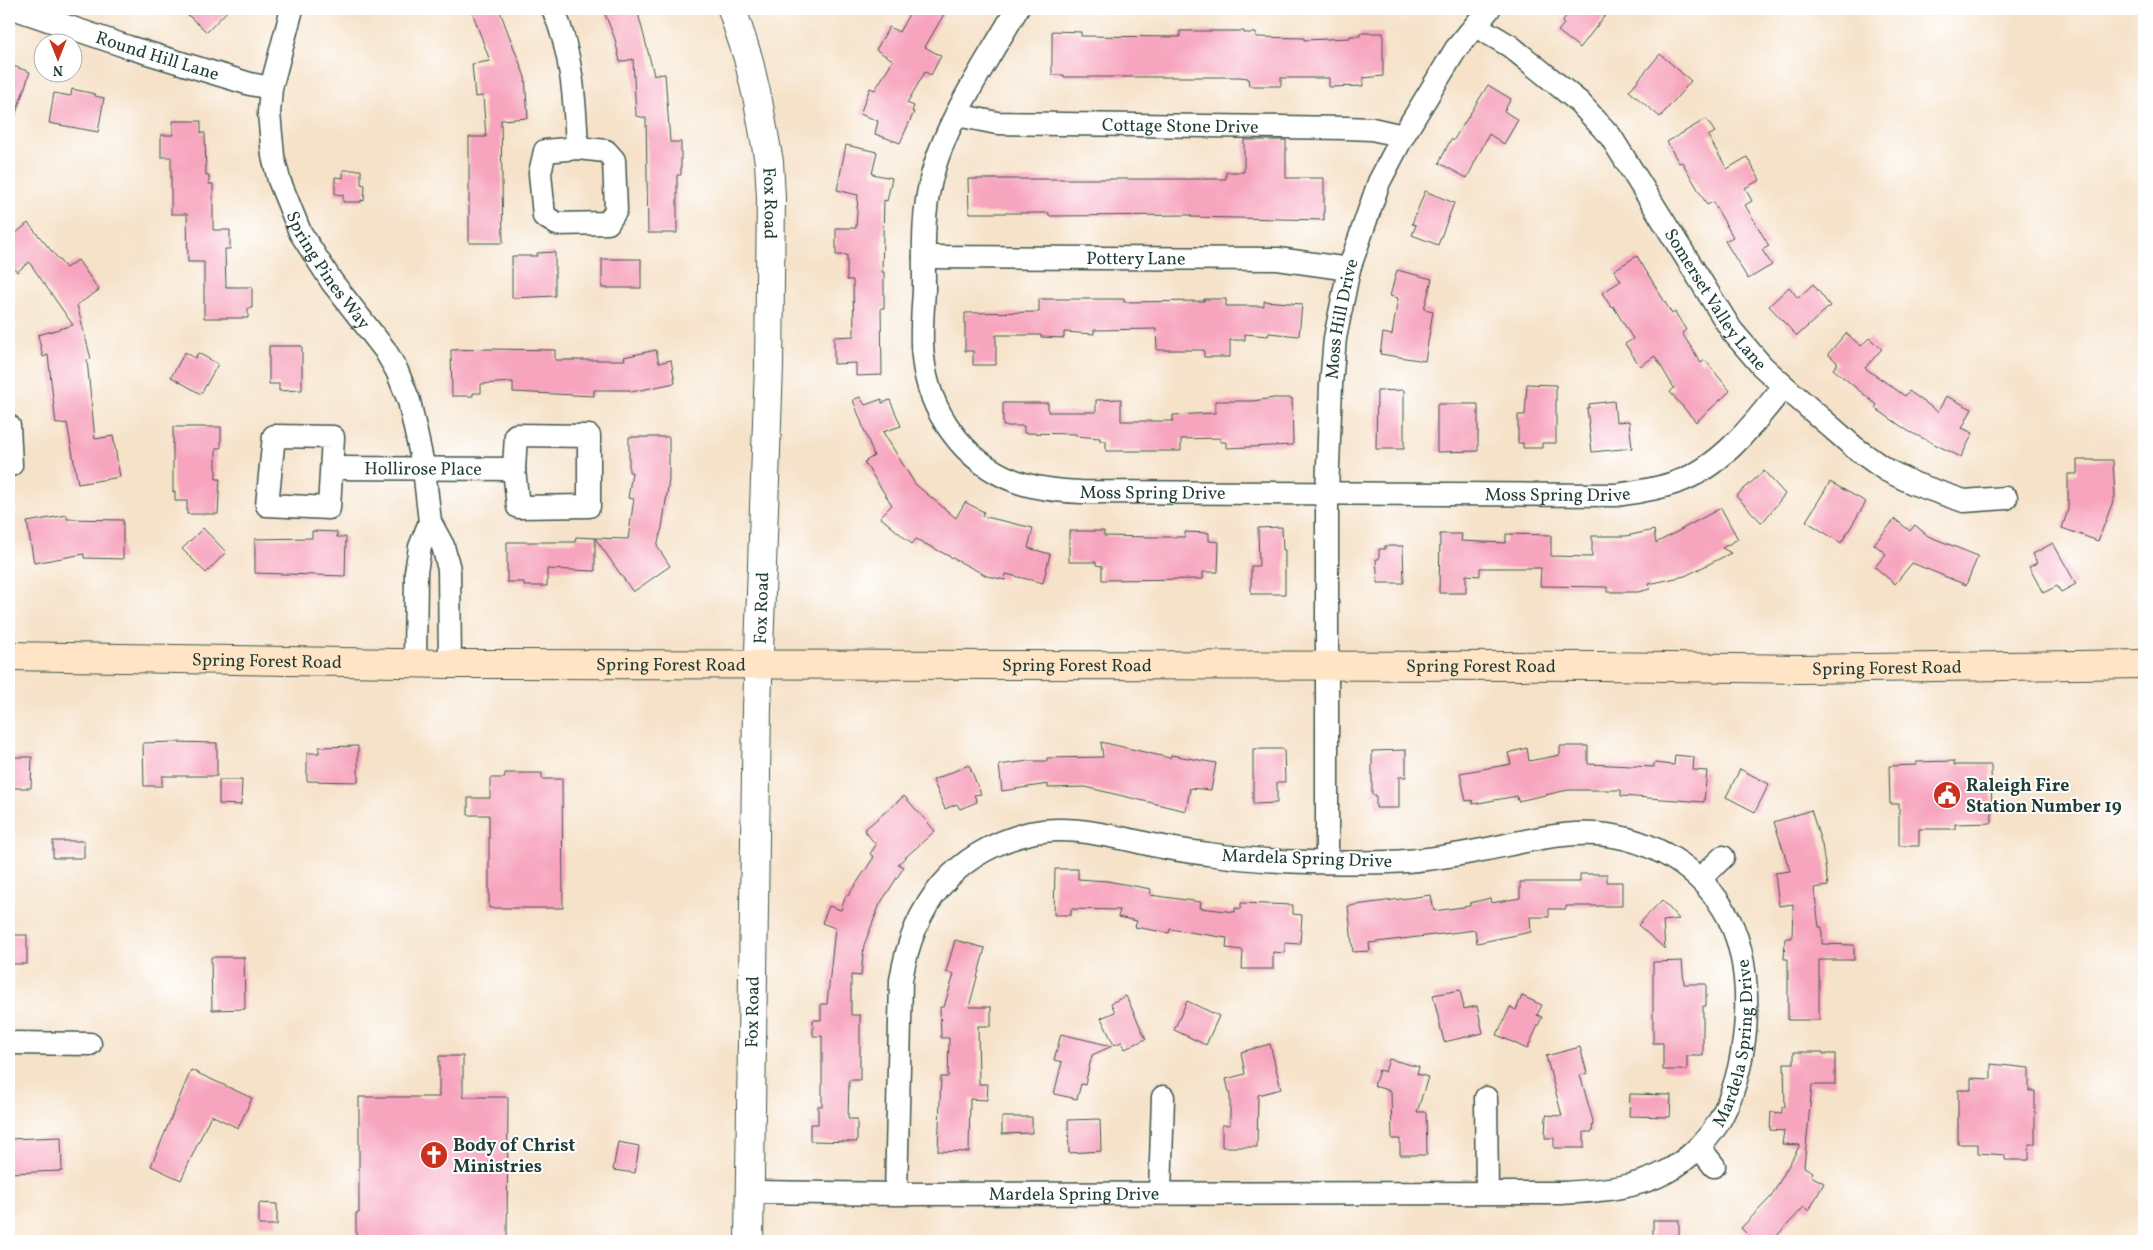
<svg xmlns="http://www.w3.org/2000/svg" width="2153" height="1250" font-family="Vollkorn,serif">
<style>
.building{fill:#f7a4be}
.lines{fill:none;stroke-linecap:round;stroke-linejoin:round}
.minor-casing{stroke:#3f564a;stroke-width:25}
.tertiary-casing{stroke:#3f564a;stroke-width:30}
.secondary-casing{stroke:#3f564a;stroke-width:30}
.minor{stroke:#fff;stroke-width:22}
.tertiary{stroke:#fff;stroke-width:28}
.secondary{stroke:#ffe4c6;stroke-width:28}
.labels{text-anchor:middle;stroke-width:4;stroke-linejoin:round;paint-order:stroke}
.street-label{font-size:18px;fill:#1f3d34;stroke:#fff}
.poi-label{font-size:18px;font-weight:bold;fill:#1f3d34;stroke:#fff;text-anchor:start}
</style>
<rect width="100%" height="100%" fill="#fff"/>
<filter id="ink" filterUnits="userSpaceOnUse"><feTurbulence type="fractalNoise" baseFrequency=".02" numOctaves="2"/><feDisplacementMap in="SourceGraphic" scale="10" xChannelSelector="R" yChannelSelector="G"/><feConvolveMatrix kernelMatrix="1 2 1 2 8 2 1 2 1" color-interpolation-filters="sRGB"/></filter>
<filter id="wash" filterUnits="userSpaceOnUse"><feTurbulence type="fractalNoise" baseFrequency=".0096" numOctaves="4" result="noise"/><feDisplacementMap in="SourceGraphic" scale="20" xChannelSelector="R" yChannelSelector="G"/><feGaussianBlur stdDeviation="1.12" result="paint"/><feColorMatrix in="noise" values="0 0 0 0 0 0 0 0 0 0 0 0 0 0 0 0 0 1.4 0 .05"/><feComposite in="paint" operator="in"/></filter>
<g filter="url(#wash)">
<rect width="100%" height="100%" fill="#f6e2c9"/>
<g id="blocks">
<g class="building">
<path d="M181,9H229L207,32Z"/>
<path d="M471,9H499L525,77L528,118L501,120L503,243H469V137H486L483,96L475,97L472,64L490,61Z"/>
<path d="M603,9H637L654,75L665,74L670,142H681V175H677V233H648L646,118L636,116L633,59L620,62L615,39Z"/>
<path d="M912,9H947L925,47L941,56L931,75L925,72L907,103L914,106L912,112H914L900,143L875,134L878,121L860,114L870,88L875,90L893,60L876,50L889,27L899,32Z"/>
<path d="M1571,9H1610L1580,48L1558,31L1564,24L1562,22Z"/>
<path d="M1052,31L1081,32V36L1180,37V31H1244V33H1256V37L1304,38V40L1350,38V36H1360V33H1383V76L1363,78V86L1329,87V78H1281V86H1249L1248,78L1239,77H1064V75H1052Z"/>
<path d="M1660,54L1691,81L1660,117L1629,91Z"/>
<path d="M13,66L30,72L12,125H9V69L12,70Z"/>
<path d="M1488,85L1511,99L1504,111L1518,120L1504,144L1489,134L1467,178L1439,163L1451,139L1453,141Z"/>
<path d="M72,89L95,94V96L104,98L98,132L49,123L54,93L71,96Z"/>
<path d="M1706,119L1715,132L1708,136L1727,169L1747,157L1760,180L1745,188L1752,201L1745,205L1769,246L1762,250L1772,265L1748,279L1725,241L1733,237L1713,202L1707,205L1682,162L1679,163L1667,142Z"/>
<path d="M173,121H201V133H205L206,175H209V184H213V230H230V249H225L226,287H252V308H248V318H204V262H188L187,214H171V157H161V135H173Z"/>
<path d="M1244,140H1286V178H1324V220L1191,217V215L1049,216V213H969L968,179H1226V172H1244Z"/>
<path d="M846,145L877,152L872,174L892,178L887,201L884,200L882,272H884V308H881L882,375L856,376V363L834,364V337L854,336L853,280H847V255H836V228H856L858,195L837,190Z"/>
<path d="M343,170H361V184L365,185L364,201L361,200V202H343V195L335,194V177L343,178Z"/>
<path d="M1425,191L1454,203L1438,245L1412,235L1416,225L1412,224Z"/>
<path d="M28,223L66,268L78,260L99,290L77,305L91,359L87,360L95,439L113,436L120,477L78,484L67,423L56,424L48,355L43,357L38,335L73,325L29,262L17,272L9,262V239Z"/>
<path d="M555,252V296L512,298V256H537V253Z"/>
<path d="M1637,256L1672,314L1675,312L1686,330L1682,333L1701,363L1705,360L1730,391L1696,422L1670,392L1674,388L1655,356L1640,366L1625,344L1633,339L1613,306L1611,307L1602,293L1621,281L1614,270Z"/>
<rect x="602" y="259" width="39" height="29"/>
<path d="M1397,270L1432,279L1424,309L1433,311L1425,361L1380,354L1383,333L1392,335L1398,298L1390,296Z"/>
<path d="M1813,284L1830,306L1797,336L1769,306L1789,287L1798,298Z"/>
<path d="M1039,299H1124V302L1204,301V299H1226V306H1264V301L1302,304L1299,336L1269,333L1268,336L1245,334V340H1230V357H1204V350H1157L1156,329L1094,330V334L1064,332V338L1041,337V335H996V365H973V351H965V313L1039,312Z"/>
<path d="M1846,333L1861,346L1869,338L1882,349L1865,368L1905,396L1909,391L1938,412L1946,396L1972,409L1962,428L1973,433L1961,457L1908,431L1875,408L1877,405L1833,369L1838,363L1828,354Z"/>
<path d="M269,346H302V390L279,391V384H269Z"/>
<path d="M490,349L555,350V360H625L624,357L656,350L659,363L671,360L675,383L631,392L630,390H594V396L513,392V382L481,384V393H473V396H452L451,350Z"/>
<path d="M185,352L195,358L198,353L218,364L201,394L171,377Z"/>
<path d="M1527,384L1556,385V443H1542V448H1523V443H1518V415H1525Z"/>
<path d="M1404,390V449H1376L1377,391Z"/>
<path d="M860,397L865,405L882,399V403L890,400L901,426L883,432L915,484L956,518L965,502L984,512L982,516L1033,528L1028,548L1050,554L1043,583L1006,574L1005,580L987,576L916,539L912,544L880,517L892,505L864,462L874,456L853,400Z"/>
<path d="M1274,398H1292L1293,445L1226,448V442H1220V438L1181,439V451H1106V441H1100V438L1076,436V434L1024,433V426H1003V403H1048V412H1096V400L1121,399V421H1173V415L1215,413V401H1252Z"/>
<path d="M1614,401L1616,422L1629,421L1632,448L1592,452L1587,408H1589V404Z"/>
<path d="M1437,404H1478V451L1437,452Z"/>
<path d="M173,427H221V448H216V479H220L218,514H187V501H175V491L173,492Z"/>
<path d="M629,437H669V480L662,528L657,546L670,566L633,592L595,538L628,539L634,499L628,498L632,472H629Z"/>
<path d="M2077,460H2113L2115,496L2098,541L2062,528L2068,510V474H2077Z"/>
<path d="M1764,471L1785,494L1762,523L1736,496Z"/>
<path d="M1830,482L1866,502L1841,543L1806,521Z"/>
<path d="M1721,508L1738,539L1722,548L1731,553L1685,576L1649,584L1650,589L1638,592H1607V587L1540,586L1541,568H1480V576L1466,575V593H1439L1440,534H1462L1461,541L1506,543V534L1551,535V556L1592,557V536H1626L1654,530L1656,543Z"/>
<path d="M67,515V519L123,520V559L84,558V554L34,563L27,522Z"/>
<path d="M1895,519L1910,531L1915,525L1928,536L1978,556L1966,585L1912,563L1895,584L1875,567L1886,554L1874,544Z"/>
<path d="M1282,527L1283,550H1285V594H1251V566H1259L1258,528Z"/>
<path d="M203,528L226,552L206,573L182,549Z"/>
<path d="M312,531L337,532V537H346L345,576L255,573V539L312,538Z"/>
<path d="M1069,531H1104V536L1152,537H1185V532L1209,533V541L1219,542L1218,572H1203V579L1102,580V566L1096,565V562H1069Z"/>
<path d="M576,537L595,538V571L547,569V586H524V582H507V542H575Z"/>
<path d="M2053,543L2076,584L2061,592L2057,586L2043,593L2029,567L2037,563L2033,554Z"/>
<path d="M1385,546H1403L1404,583H1378L1376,559H1379V549H1385Z"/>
<path d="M174,742L217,743V776H162V786H144L143,743Z"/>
<path d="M1101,742L1170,758L1171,755L1216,763L1211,790L1190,788L1186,811L1085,787L1048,788V784L1002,791L999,765L1028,761H1047V758L1103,757Z"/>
<path d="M358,746V782L307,781V753H319V747Z"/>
<path d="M1560,746H1588V764L1654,767V763L1674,765L1675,755L1694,757L1693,770L1707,771L1704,802L1621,796V790H1568L1518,801L1517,796L1473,804L1472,800L1466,801L1460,773L1511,764L1508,753L1527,748L1529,761L1560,755Z"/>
<path d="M1253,749H1284L1285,782H1277V803L1253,804Z"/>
<path d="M1406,750V777H1399V808H1376V795H1372V751Z"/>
<path d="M9,757H32L31,788H9Z"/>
<path d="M1954,761V765H1991L1992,823L1955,824V829H1919V846H1899V804H1890L1889,766L1916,765V762Z"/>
<path d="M969,765L981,794L974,795L977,802L960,809L957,804L945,809L933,780Z"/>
<path d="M1740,769L1769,784L1755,812L1726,797Z"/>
<path d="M505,773H542V779H562L563,908H489V815H468V798H490V778H505Z"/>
<path d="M219,780H242L241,805L219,804Z"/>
<path d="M904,796L935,831L898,864L904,867L880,904L864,945L861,976L851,975V1015H860V1080H849L848,1119H857V1142L810,1141V1124H818V1106H822V1036H813V1020H821V1004H827L835,928L822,923L829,906L841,910L846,895L848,896L874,857L870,854L876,845L864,830Z"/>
<path d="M1811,810L1822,845L1828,886L1814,888L1819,927H1822V944L1854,945V960H1819V1020H1788V959H1784L1785,938H1792L1793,904L1779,906L1775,873L1790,871L1774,822Z"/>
<rect x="53" y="841" width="31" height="17"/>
<path d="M1055,869H1078V879L1107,881L1151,889L1150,895L1201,902L1200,908L1235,912V908L1241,909V903L1293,905V914L1302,915L1300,944L1285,943V953L1273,952V969H1242L1243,950L1226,948L1227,938L1170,929L1169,933L1135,927L1137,921L1118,917L1120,910L1071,909V915H1054Z"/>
<path d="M1580,874H1607V882H1622V906H1566V909H1549V917H1530L1531,932L1477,943L1475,930L1369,943L1370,951L1353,952L1348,906L1431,895L1434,911L1470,906V903L1490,898L1491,903L1520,898V882H1580Z"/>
<path d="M1662,900L1679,919L1663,921L1665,949L1638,925Z"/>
<rect x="9" y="935" width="18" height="29"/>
<path d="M955,940L985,948L969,1007H991V1026H978L979,1084H988L987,1100L970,1099L969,1152L938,1151L941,1077H948L949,1038H941L940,1007H944L954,974L946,972Z"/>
<path d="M211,957H244L245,1009L212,1010Z"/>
<path d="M1682,961L1684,984H1706V1006H1703V1056H1687V1070H1663V1043H1653V962Z"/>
<path d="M1460,990L1464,1009L1477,1006L1483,1033L1444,1042L1433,995Z"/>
<path d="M1126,996L1146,1039L1125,1049L1122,1042L1114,1045L1101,1018L1115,1012L1111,1003Z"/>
<path d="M1522,996L1542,1005L1537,1015L1542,1017L1527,1049L1497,1035L1510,1007L1516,1010Z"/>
<path d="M1187,1001L1219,1016L1206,1045L1174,1030Z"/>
<path d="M1061,1034L1112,1046L1092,1055L1085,1085L1081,1084L1077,1099L1054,1094L1062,1062L1054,1060Z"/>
<path d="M1270,1044L1281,1089L1258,1095L1257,1147H1222V1125H1230V1096L1226,1079L1245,1074L1241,1052Z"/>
<path d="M1580,1047L1587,1073L1580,1075L1593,1121L1592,1132H1584V1148H1554V1138H1545L1546,1115L1562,1116L1546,1056Z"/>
<path d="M1794,1052H1823V1054H1835V1085H1812L1804,1167L1813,1172L1811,1176L1824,1183L1809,1211L1804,1207L1772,1241H1754L1741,1228L1771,1197L1800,1145L1782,1144L1784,1131L1770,1130L1771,1112L1782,1113V1107H1785L1784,1063H1794Z"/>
<path d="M439,1056H463V1097H508L507,1241H356V1213H359V1097H439Z"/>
<path d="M1389,1059L1419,1067L1417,1074L1428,1077L1417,1112H1426L1427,1155H1400V1139H1392L1391,1091L1374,1086L1379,1070L1385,1072Z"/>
<path d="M1991,1064L2029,1068V1091H2035V1144H2029V1160H2005V1155L1978,1153V1144H1958V1090H1971V1078L1991,1079Z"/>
<path d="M191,1070L252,1098L238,1128L211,1115L181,1180L151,1166Z"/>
<path d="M1630,1094L1671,1095L1670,1117L1629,1116Z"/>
<path d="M1002,1117H1032V1133L1002,1134Z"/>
<path d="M1100,1119L1101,1151L1069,1153L1068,1120Z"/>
<path d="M61,1137L62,1171L9,1173V1139Z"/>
<path d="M618,1142L639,1146L635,1173L613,1170Z"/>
<path d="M259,1203L277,1204V1225H259Z"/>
<rect x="1653" y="1220" width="26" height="21"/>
</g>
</g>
</g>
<g filter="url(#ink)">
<use href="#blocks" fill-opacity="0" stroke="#3f564a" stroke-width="1"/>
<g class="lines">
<defs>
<g id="minor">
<path id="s1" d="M16,9L128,47L250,84L271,88"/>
<path id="s2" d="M292,9L271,88L269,113L273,156L279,180L300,232L332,282L385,350L397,371L409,401L424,469L430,522L443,546L449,569L450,664"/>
<path d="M553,9C572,52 575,101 577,148"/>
<path id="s3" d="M1017,9C988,60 944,123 931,180C922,216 924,253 924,289C923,312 920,335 923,357C928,411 964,462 1015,481C1036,489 1059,491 1081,492L1617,495C1637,492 1658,489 1677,482C1722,467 1755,422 1784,386"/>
<path id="s4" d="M1476,26L1510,46L1579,102L1611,137L1732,331L1762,366L1784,386L1855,448L1886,470L1915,484L1964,501L2006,498"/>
<path id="s5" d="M957,115L997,123L1346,128L1372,129L1403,136"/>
<path d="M577,148L606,151L614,160L616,210L608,223L557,224L544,216L540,173L545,151Z"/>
<path id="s6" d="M924,257L1278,259L1349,269"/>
<path d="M9,426L11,465H9"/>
<path d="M516,435L589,436V506L518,507L514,469Z"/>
<path d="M274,436L333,437L329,508L267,505Z"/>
<path id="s7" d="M332,468L514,469"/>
<path d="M415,663L416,572L420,547L430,522"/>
<path id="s8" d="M1327,862V493L1331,385L1335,338L1349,269L1379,182L1403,136L1456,49L1489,9"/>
<path d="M1700,879L1723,857"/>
<path d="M9,1043L90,1044"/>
<path d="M1486,1098L1487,1192"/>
<path d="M1699,1147L1714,1166"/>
<path id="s9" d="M750,1192L896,1194L1562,1193C1596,1191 1635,1189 1666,1172C1688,1160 1711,1138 1722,1116C1751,1059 1757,963 1723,908C1709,886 1688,866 1665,854C1602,819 1547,837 1482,850C1452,856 1419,861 1389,862C1329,863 1268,863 1208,854C1184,851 1159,847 1135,841C1100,834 1066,825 1030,833C954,852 913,905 901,980L896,1194"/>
<path d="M1160,1193L1163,1097"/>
</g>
<g id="tertiary">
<path id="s10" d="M732,9L748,58L758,101L769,162L771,198L769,365L757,708L749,1241"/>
</g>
<g id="secondary">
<path id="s11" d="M9,656L450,664L1599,666L1800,669L2144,664"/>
</g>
</defs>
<use href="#minor" class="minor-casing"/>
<use href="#tertiary" class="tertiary-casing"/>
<use href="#secondary" class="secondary-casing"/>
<use href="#minor" class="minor"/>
<use href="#tertiary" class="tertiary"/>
<use href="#secondary" class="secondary"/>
</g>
</g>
<defs>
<symbol id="civic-disc" viewBox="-11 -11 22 22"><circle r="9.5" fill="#c8321e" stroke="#fff"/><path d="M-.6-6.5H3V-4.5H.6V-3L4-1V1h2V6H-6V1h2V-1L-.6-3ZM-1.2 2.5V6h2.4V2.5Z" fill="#fff"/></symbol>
<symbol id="church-disc" viewBox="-11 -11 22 22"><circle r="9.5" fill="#c8321e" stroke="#fff"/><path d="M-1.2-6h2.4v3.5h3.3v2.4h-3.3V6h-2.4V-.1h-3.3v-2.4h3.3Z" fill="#fff"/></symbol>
</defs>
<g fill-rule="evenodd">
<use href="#civic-disc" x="1931" y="779" width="32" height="32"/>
<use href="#church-disc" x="418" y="1139" width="32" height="32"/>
</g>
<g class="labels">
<g class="street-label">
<text dy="6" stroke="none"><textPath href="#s1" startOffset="149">Round Hill Lane</textPath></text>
<text dy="6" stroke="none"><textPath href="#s5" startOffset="224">Cottage Stone Drive</textPath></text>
<text dy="6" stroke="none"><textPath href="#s10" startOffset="199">Fox Road</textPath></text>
<text dy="6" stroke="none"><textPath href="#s6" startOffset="212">Pottery Lane</textPath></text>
<text dy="6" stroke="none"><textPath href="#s2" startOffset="278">Spring Pines Way</textPath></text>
<text dy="6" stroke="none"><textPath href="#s4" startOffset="369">Somerset Valley Lane</textPath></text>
<text dy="6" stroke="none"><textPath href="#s8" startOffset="544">Moss Hill Drive</textPath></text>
<text dy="6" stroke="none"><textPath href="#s7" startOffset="91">Hollirose Place</textPath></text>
<text dy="6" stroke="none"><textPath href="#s3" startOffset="671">Moss Spring Drive</textPath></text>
<text dy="6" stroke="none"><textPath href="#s3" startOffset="1076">Moss Spring Drive</textPath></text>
<text transform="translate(761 608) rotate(-88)" y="6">Fox Road</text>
<text dy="6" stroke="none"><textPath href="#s11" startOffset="258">Spring Forest Road</textPath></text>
<text dy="6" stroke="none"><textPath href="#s11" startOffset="662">Spring Forest Road</textPath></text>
<text dy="6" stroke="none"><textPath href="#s11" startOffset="1068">Spring Forest Road</textPath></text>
<text dy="6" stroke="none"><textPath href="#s11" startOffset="1472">Spring Forest Road</textPath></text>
<text dy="6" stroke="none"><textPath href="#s11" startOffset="1878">Spring Forest Road</textPath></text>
<text transform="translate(1307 858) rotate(2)" y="6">Mardela Spring Drive</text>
<text transform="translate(752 1012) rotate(-89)" y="6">Fox Road</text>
<text dy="6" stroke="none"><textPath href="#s9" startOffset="1074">Mardela Spring Drive</textPath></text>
<text dy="6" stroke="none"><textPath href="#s9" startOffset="324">Mardela Spring Drive</textPath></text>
</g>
<g class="poi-label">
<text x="1966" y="791">Raleigh Fire<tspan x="1966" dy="21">Station Number 19</tspan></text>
<text x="453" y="1151">Body of Christ<tspan x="453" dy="21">Ministries</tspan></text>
</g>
</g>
<rect width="2153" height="1250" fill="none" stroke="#fff" stroke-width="30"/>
<g transform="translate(58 58) rotate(180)"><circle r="24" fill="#ffffff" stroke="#a5b1ae"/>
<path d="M0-4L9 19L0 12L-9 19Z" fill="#c8321e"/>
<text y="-8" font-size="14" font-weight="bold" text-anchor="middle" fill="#1f3d34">N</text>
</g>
</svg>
